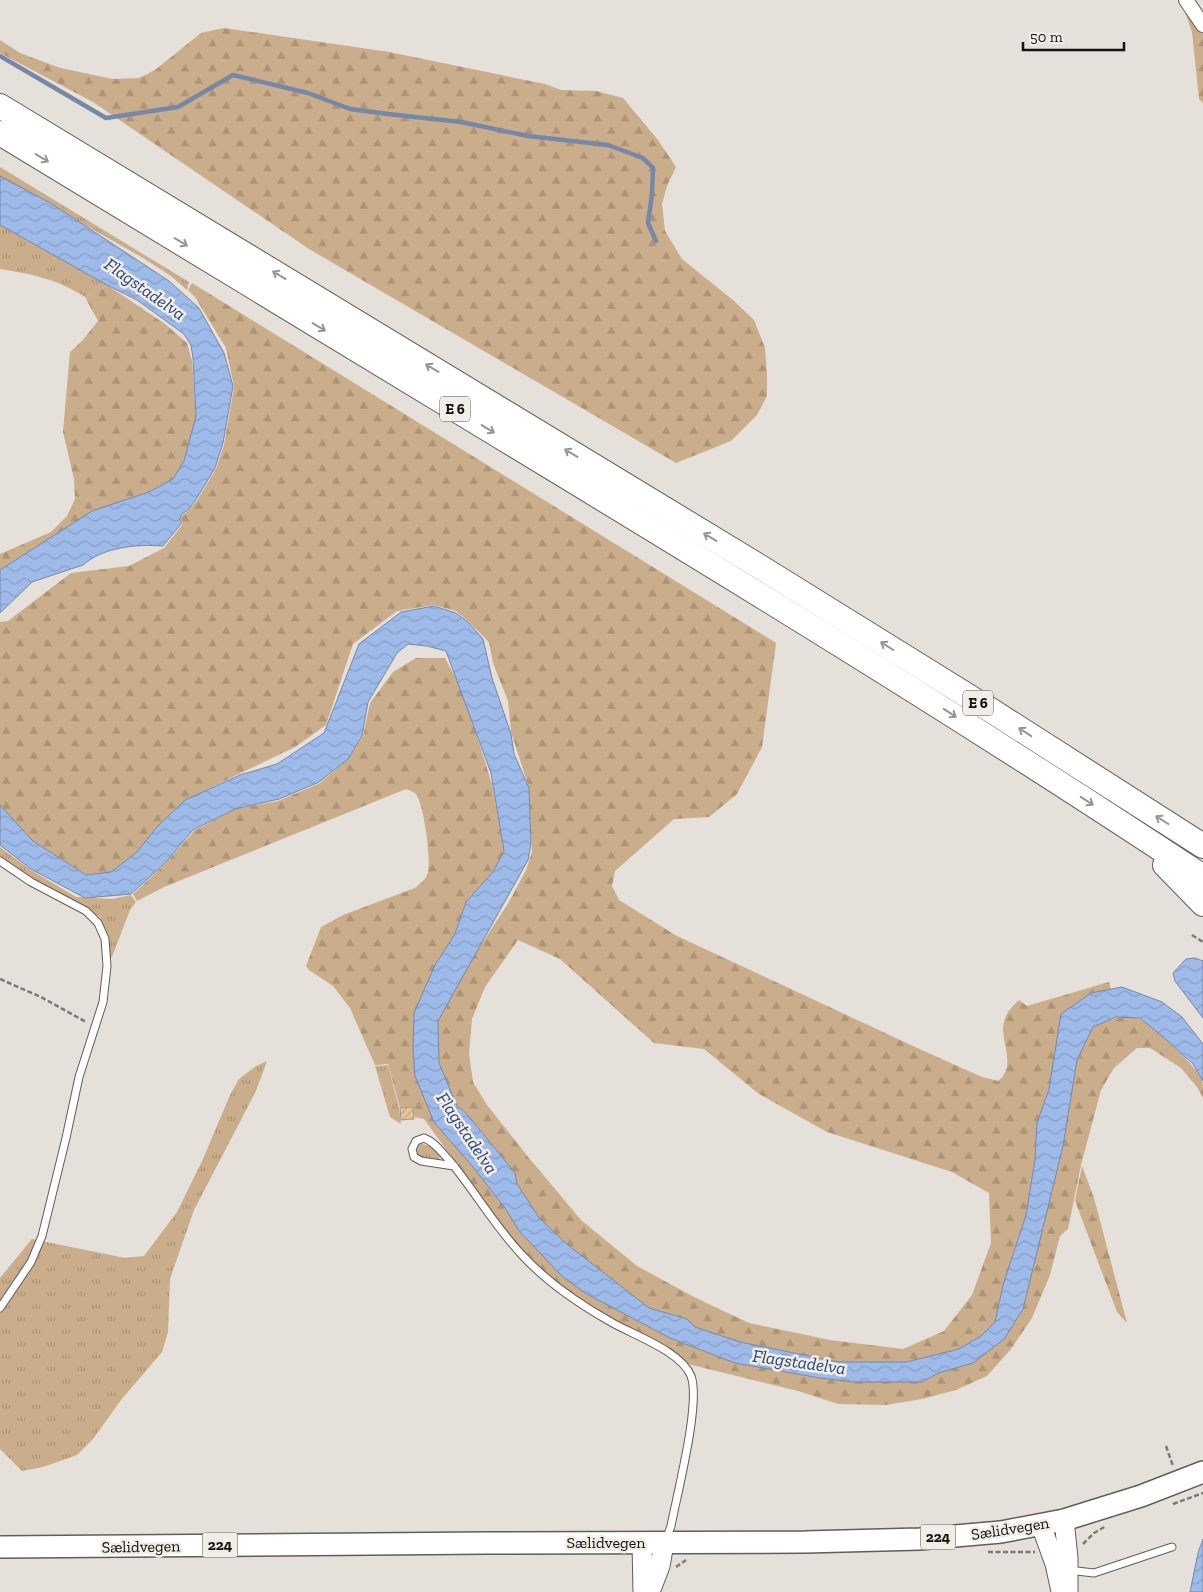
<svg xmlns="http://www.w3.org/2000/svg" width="1203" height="1592" font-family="'Zilla Slab',serif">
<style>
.grass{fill:url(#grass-tufts)}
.forest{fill:url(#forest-firs);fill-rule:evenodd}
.water{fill:url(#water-waves);stroke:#7588a8}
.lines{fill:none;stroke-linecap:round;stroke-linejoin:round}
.stream{stroke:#7588a8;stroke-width:4.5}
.building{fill:url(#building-hatch);stroke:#9e9992}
.service-casing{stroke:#625d57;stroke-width:9}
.minor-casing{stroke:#625d57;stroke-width:16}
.secondary-casing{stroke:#625d57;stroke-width:21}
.primary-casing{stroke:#625d57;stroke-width:24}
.motorway-casing{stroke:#625d57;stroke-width:26}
.path{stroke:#7d7a75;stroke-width:2.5;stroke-dasharray:5 2.5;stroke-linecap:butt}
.service{stroke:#fff;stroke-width:7}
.minor{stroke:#fff;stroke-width:14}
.secondary{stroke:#fff;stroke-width:19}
.primary{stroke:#fff;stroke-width:21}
.motorway{stroke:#fff;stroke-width:24}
.oneway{stroke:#959593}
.labels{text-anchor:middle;stroke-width:5;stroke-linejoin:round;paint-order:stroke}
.shield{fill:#f2ede6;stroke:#575450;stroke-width:1}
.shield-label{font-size:15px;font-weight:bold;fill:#141310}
.street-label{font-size:16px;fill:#141310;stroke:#f2ede6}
.water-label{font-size:18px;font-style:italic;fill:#25457f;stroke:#f2ede6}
</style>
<defs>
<pattern id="grass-tufts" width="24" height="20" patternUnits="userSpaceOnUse" patternTransform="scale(1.25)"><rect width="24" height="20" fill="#caad8a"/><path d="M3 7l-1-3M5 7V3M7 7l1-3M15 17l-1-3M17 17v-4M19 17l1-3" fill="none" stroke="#ad9476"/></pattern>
<pattern id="forest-firs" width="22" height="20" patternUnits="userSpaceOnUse" patternTransform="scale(1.25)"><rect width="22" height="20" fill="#caad8a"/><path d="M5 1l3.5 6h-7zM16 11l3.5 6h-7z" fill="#ad9476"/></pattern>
<pattern id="water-waves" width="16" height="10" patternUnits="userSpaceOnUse" patternTransform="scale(1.25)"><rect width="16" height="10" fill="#9ebae9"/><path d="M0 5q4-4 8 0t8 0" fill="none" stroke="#879fc7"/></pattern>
<pattern id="building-hatch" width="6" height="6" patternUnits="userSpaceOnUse" patternTransform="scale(1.25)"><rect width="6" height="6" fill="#e9c495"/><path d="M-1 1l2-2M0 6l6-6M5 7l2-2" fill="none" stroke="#c7a87f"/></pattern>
</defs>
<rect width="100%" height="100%" fill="#e5e0d9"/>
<g class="grass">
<path d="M0,167L189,282L187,290L171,276L143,258L0,177Z"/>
<path d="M0,225L107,285L85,297C57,279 32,274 0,269Z"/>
<path d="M0,847L31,870L76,897L112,899L131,895L136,902L130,910L112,957L109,958L107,939L100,917L0,861Z"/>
<path d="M267,1061L256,1091L194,1210L170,1279L168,1332L162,1352L121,1400L93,1439L77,1455L43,1467L22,1471L0,1449V1278L32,1239L125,1258L144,1256L177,1212L203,1159L230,1095L239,1079L256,1066Z"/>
<path d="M388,1065L399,1108L401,1124L390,1117L375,1066Z"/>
<path d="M420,1144C430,1144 440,1151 440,1161L421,1162L415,1152L418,1145Z"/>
</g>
<g class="forest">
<path d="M1186,8L1203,33V103L1199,99L1192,32L1184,9Z"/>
<path d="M224,28L389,52L545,84L561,90L596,91L623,98L658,140L676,167L667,186L662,204L665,231L682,259L734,301L754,320L765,348L767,375V396L757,415L731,441L676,463L309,249L93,102L0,53V40L20,53L60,68L113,79L139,78L155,70L201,33Z"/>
<path d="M192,283L776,643L762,747L737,794L709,817L674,819L615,871L612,886L619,900L677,936L926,1052L982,1077L998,1081C1018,1066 999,1040 1004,1022C1006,1012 1012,1007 1019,1000L1027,1006L1109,982L1111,989L1091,993L1078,1003L1037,1123L1035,1160L1026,1215L1003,1285L995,1322L981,1336L959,1349L906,1362H837L740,1342L695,1327L687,1319L649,1308L568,1245L540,1219L517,1184L515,1173L466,1113L457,1106L439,1063L438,1021L473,957L509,902L526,870L532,852L529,788L511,732L508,701L493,663L489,642L468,621L456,611L434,605L397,611L353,644L326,725L295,747L185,800L157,827L136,853L111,872L87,875L33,841L0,805V622L8,621L71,573L129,566L164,548L182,525V516L189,510L198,499L216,469L224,445L234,387L226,348L195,297L188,290ZM518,940L560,959L654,1043L704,1049L759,1094L827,1132L952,1172L989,1193L991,1243L972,1295L944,1331L903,1349L830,1340L749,1323L696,1298L637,1266L581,1220L529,1158L487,1105L473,1082L469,1054L472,1019L485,987Z"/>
<path d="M107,285L165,324L187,343L192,361L196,416L184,461L173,479L149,492L92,511L0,570V554L51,532L67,516L75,499L74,479L63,432L70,352L82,341L98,321L85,297Z"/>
<path d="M416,658H445L458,682L476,733L492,784L504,851L493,872L466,902L455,934L435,965L415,1076L434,1122L473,1167L505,1208L520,1232L563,1277L585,1293L670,1338L735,1363L820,1378L854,1382H921L938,1373L973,1363L1023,1309L1063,1146L1077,1060L1093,1027C1109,1020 1119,1015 1137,1018C1150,1021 1196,1066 1202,1079C1203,1084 1203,1092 1203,1098L1197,1087L1181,1068L1150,1048H1137L1114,1068L1101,1090L1081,1165L1068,1229L1060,1236L1050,1275L1032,1318L1011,1349L987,1376L956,1390L922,1399L886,1405L838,1404L798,1391L684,1363L555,1285L515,1244L424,1119L415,1117L412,1107L400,1108L388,1064L375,1065L350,1008L333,986L309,970L306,966L321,927L343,915L415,888C421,883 427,879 428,871C431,858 424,809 418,798C416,792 411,791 406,789L164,887L137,901L133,894L165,864L194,831L235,809L278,801L320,783L348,759L363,736L370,703L393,672Z"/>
<path d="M1082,1166L1094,1198L1127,1323L1117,1312L1075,1201Z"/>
</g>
<g class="water">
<path d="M0,176L52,204L169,281L199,308L224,353L233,386L223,443L215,468L197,498L189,509L181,515V524L163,546C137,544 103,547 83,565L32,582L0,613V570L92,511L149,492L173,479L184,461L196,416L193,358L191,345L184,334L137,300L107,285L0,225Z"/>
<path d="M434,606L456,613L469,623L483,639L492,678L511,734L514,754L529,788L531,844L528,860L438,1021L439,1063L457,1106L466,1113L515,1173L517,1184L540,1219L568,1245L649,1308L687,1319L695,1327L740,1342L838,1362H906L959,1349L981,1336L995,1322L1003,1285L1026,1215L1035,1160L1037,1123L1049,1089L1061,1014L1091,993L1122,987L1162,1002L1182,1017L1203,1044V1081L1193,1064L1168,1041L1140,1018L1116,1017L1093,1027L1077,1060L1063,1146L1023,1309L1004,1339L973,1363L938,1373L922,1382H854L820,1378L735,1363L670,1338L585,1293L563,1277L520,1232L505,1208L473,1167L434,1122L415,1076L413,1049L414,1013L435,965L455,934L466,902L493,872L504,851L491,773L446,651L427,646L408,644L397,653L368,702L362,736L348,759L319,782L279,799L235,809L193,830L165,863L131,894L85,898L31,869L0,845V805L33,841L86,875L111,872L136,853L157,827L185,800L240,775L277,764L324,733L359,644L401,612Z"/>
<path d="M1195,958L1203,961V1018L1175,981L1173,973L1186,959Z"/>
<path d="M1203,1539V1592H1190L1198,1553Z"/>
</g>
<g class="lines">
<path class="stream" d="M0,56L106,118L178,107L233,75L308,93L350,109L388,114L461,122L528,136L608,145L643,158L653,168L652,194L648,223L656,241"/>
</g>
<path class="building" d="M413,1107L414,1119L401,1120L400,1108Z"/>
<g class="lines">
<defs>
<g id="service">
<path d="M0,861L31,882L86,911L98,923L105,939L107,966L103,1002L79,1077L66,1138L42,1236L31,1262L0,1308"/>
<path d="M454,1166L421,1161L414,1157L412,1149L416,1141L424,1138C435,1142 441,1152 449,1160C475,1191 495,1227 523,1256C548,1283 579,1304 611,1322C633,1335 681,1351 691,1376C701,1403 677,1494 671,1526L666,1540"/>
<path d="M1068,1570L1094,1573L1172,1547"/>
</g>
<path id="minor" d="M1186,0L1203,25"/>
<g id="secondary">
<path d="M1064,1520L1068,1558V1592"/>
<path d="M1041,1525L1055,1564L1061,1591"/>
<path d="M642,1542L643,1592"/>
<path d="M650,1592L660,1566L664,1543"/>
</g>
<path id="primary" d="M0,1547L487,1543L805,1542L920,1539L1001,1532L1064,1520L1141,1496L1203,1472"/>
<g id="motorway">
<path d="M0,106L752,562L992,711L1203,846"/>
<path d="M0,133C162,231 324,330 486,428C727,574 968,721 1203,877"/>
<path d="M1165,865L1203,904"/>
</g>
</defs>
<use href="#service" class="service-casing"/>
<use href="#minor" class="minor-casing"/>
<use href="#secondary" class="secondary-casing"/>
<use href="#primary" class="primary-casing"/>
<use href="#motorway" class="motorway-casing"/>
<g class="path">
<path d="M1192,935L1203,942"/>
<path d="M0,979L41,997L86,1022"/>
<path d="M1166,1446L1173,1466"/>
<path d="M1173,1504L1203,1493"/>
<path d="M1083,1544L1094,1533L1106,1526"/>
<path d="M988,1552H1035"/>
<path d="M676,1567L686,1560"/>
</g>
<use href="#service" class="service"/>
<use href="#minor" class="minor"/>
<use href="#secondary" class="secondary"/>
<use href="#primary" class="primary"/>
<use href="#motorway" class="motorway"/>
</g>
<defs><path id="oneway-shaft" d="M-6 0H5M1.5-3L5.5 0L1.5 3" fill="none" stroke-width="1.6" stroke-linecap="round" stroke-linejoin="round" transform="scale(1.25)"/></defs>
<g class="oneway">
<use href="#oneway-shaft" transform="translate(42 158) rotate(31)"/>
<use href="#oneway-shaft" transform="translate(181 242) rotate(31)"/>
<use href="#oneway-shaft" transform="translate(279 275) rotate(-149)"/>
<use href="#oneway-shaft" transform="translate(319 327) rotate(31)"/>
<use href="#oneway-shaft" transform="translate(432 368) rotate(-149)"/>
<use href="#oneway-shaft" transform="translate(488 429) rotate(31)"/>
<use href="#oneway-shaft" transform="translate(571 453) rotate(-149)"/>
<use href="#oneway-shaft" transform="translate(710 537) rotate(-149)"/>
<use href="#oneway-shaft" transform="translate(887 646) rotate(-148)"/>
<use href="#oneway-shaft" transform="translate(950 713) rotate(33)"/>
<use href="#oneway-shaft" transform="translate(1025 732) rotate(-147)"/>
<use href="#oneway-shaft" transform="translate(1087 801) rotate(33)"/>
<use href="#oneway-shaft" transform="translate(1162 820) rotate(-148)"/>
</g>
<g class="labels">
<g class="shield">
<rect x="440" y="396.5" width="30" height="25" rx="4"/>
<rect x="963" y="690.5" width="30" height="25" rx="4"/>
<rect x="920.5" y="1524.5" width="35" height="25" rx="4"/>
<rect x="202.5" y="1532.5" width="35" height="25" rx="4"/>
</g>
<g class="shield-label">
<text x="455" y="414">E 6</text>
<text x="978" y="708">E 6</text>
<text x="938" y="1542">224</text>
<text x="220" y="1550">224</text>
</g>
<g class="street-label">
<text transform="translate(1010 1528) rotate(-9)" y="6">Sælidvegen</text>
<text x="606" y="1548">Sælidvegen</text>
<text transform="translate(141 1546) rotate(-1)" y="6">Sælidvegen</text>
</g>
<g class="water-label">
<text transform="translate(145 289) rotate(35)" y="6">Flagstadelva</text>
<text transform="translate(467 1133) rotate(56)" y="6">Flagstadelva</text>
<text transform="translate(799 1362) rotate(8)" y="6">Flagstadelva</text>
</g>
</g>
<path d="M1023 42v8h101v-8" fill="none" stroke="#141310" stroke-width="2.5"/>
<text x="1030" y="42" font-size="15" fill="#141310" stroke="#f2ede6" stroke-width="4" paint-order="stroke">50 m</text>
</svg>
